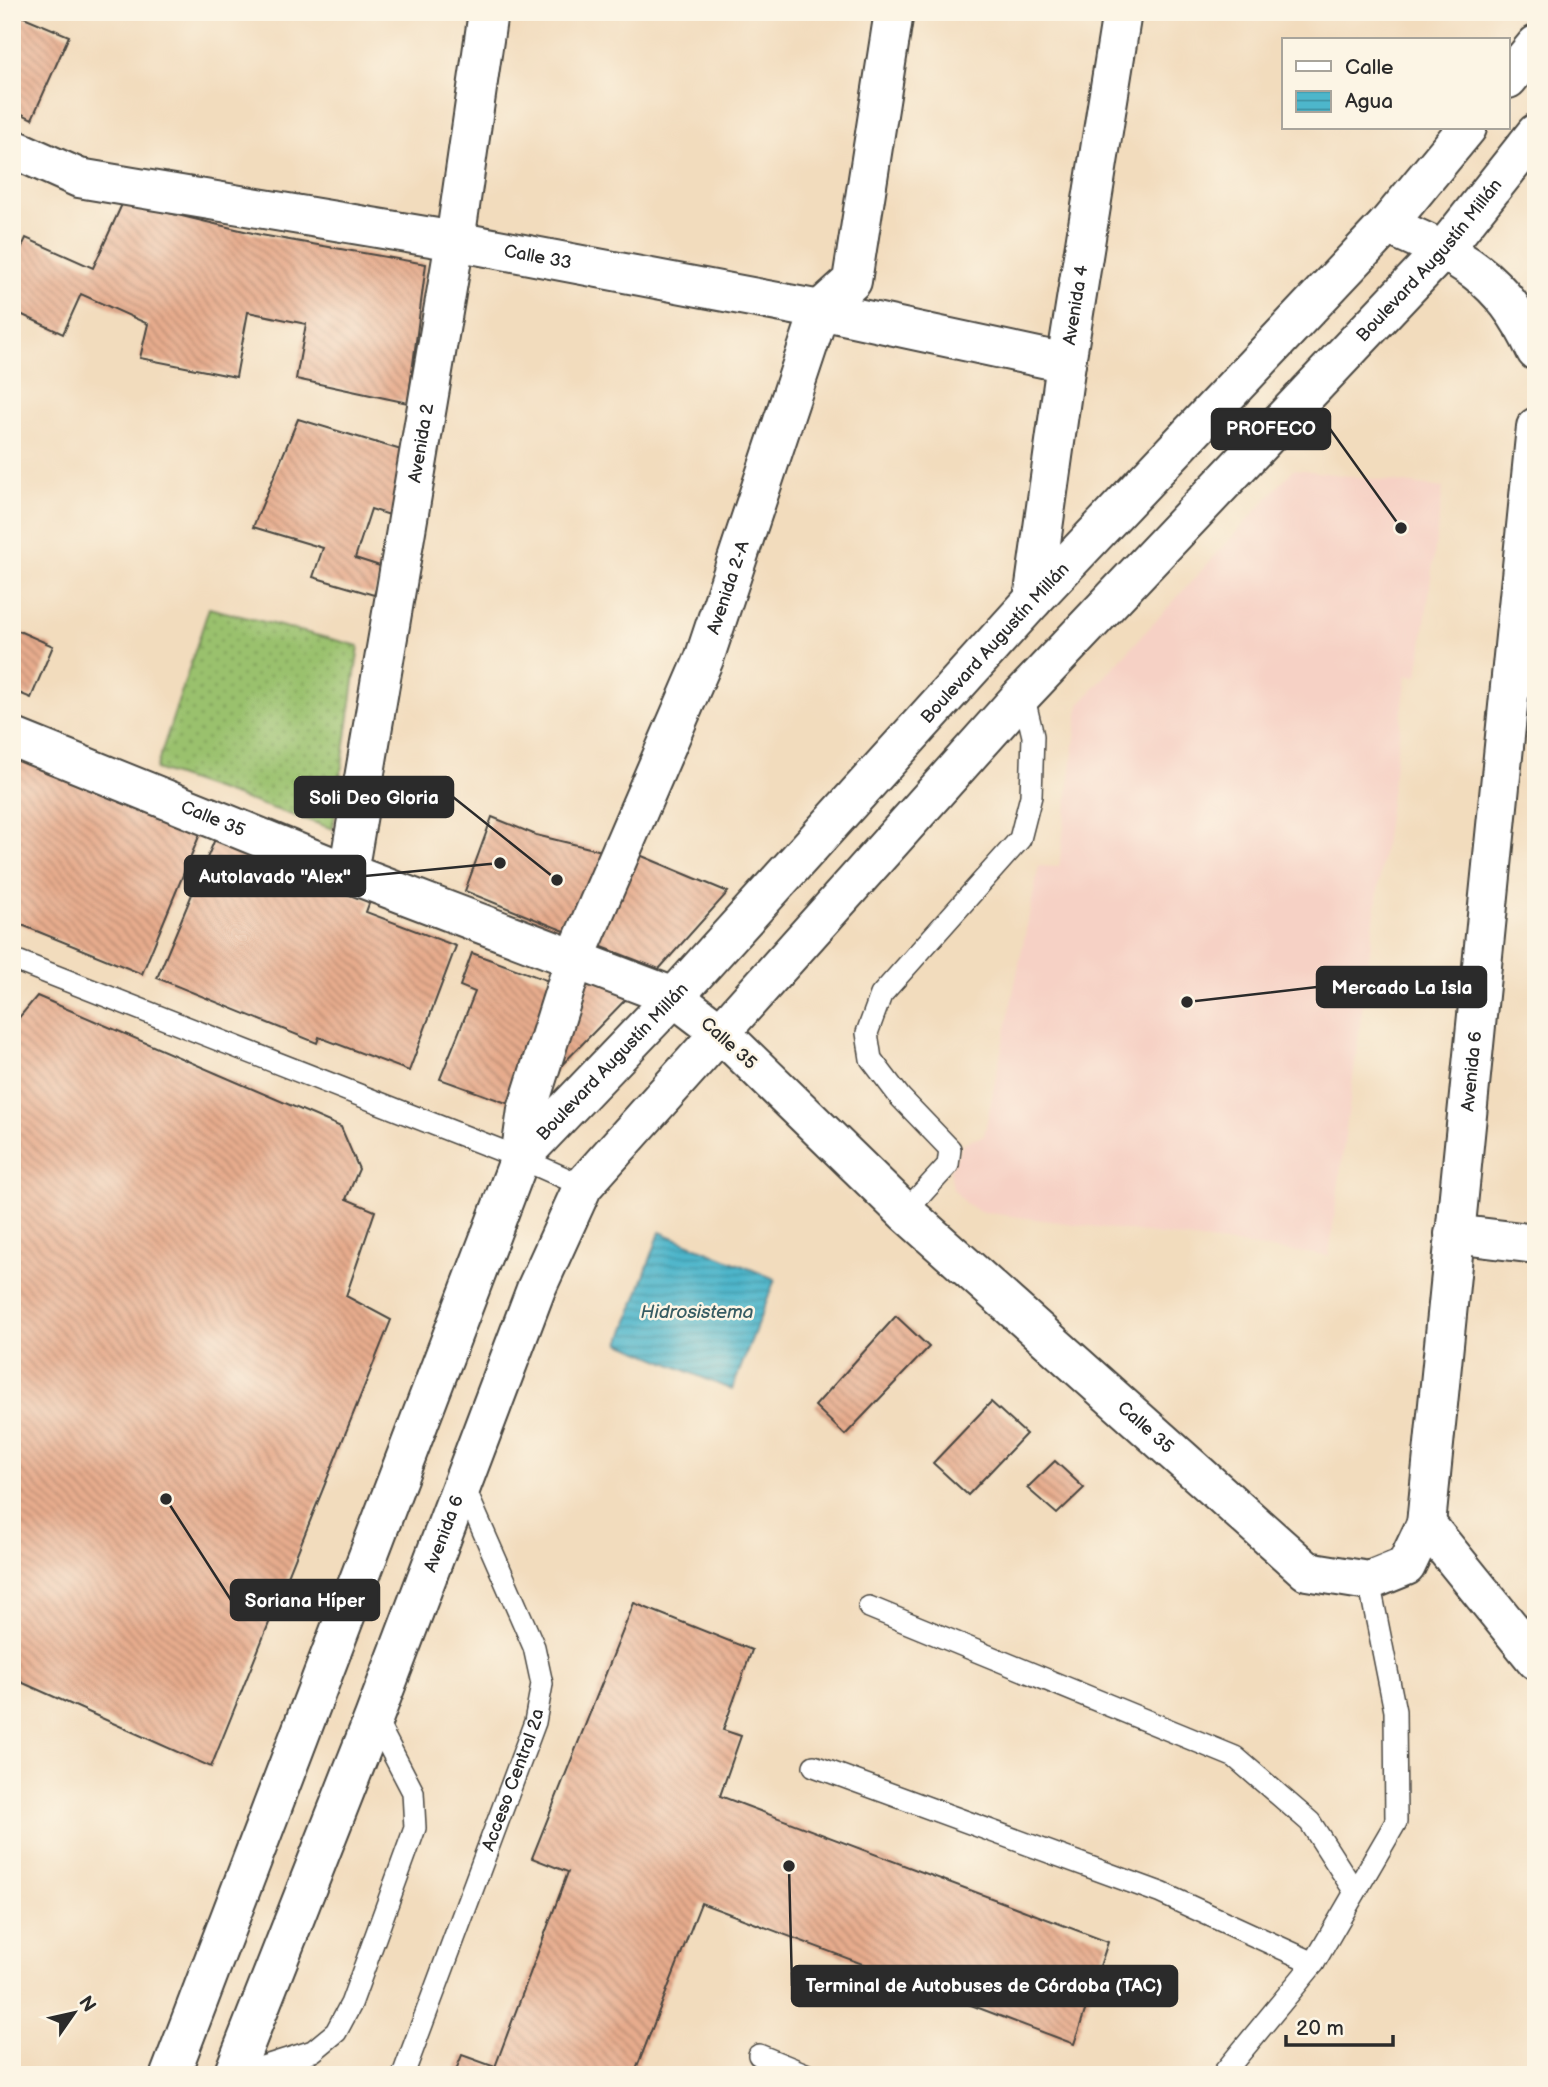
<svg xmlns="http://www.w3.org/2000/svg" width="1548" height="2087" font-family="'Balsamiq Sans',sans-serif">
<style>
.built{fill:#f6d1c5}
.grass{fill:url(#grass-dots);stroke:#62764c;stroke-width:2}
.water{fill:url(#water-rules);stroke:#3c707b;stroke-width:2}
.building{fill:url(#building-back-hatch)}
.lines{fill:none;stroke-linecap:round;stroke-linejoin:round}
.service-casing{stroke:#494641;stroke-width:24}
.minor-casing{stroke:#494641;stroke-width:42}
.tertiary-casing{stroke:#494641;stroke-width:42}
.service{stroke:#fff;stroke-width:21}
.minor{stroke:#fff;stroke-width:38}
.tertiary{stroke:#fff;stroke-width:38}
.labels{text-anchor:middle;stroke-width:5;stroke-linejoin:round;paint-order:stroke}
.street-label{font-size:18px;fill:#2b2b2b;stroke:#fcf5e5}
.water-label{font-size:19px;font-style:italic;fill:#375c63;stroke:#fcf5e5}
.leader{fill:none;stroke:#2b2b2b;stroke-width:2.5}
.callout-dot{fill:#2b2b2b;stroke:#fcf5e5;stroke-width:2.5}
.callout{fill:#2b2b2b;stroke:#2b2b2b;stroke-width:2.5}
.callout-label{font-size:19px;text-anchor:middle;font-weight:bold;fill:#fff}
</style>
<defs>
<pattern id="grass-dots" width="8" height="8" patternUnits="userSpaceOnUse" patternTransform="scale(1.75)"><rect width="8" height="8" fill="#9ac16d"/><path d="M2 2h.1M6 6h.1" fill="none" stroke="#7e9d5a" stroke-width="1.8" stroke-linecap="round"/></pattern>
<pattern id="water-rules" width="6" height="5" patternUnits="userSpaceOnUse" patternTransform="scale(1.75)"><rect width="6" height="5" fill="#4db6cb"/><path d="M0 2.5h6" fill="none" stroke="#4094a5"/></pattern>
<pattern id="building-back-hatch" width="6" height="6" patternUnits="userSpaceOnUse" patternTransform="scale(1.75)"><rect width="6" height="6" fill="#e7ac8d"/><path d="M-1 5l2 2M0 0l6 6M5-1l2 2" fill="none" stroke="#bb8c73"/></pattern>
</defs>
<rect width="100%" height="100%" fill="#fcf5e5"/>
<filter id="ink" filterUnits="userSpaceOnUse"><feTurbulence type="fractalNoise" baseFrequency=".0143" numOctaves="2"/><feDisplacementMap in="SourceGraphic" scale="14" xChannelSelector="R" yChannelSelector="G"/><feConvolveMatrix kernelMatrix="1 2 1 2 8 2 1 2 1" color-interpolation-filters="sRGB"/></filter>
<filter id="wash" filterUnits="userSpaceOnUse"><feTurbulence type="fractalNoise" baseFrequency=".00686" numOctaves="4" result="noise"/><feDisplacementMap in="SourceGraphic" scale="28" xChannelSelector="R" yChannelSelector="G"/><feGaussianBlur stdDeviation="1.57" result="paint"/><feColorMatrix in="noise" values="0 0 0 0 0 0 0 0 0 0 0 0 0 0 0 0 0 1.4 0 .05"/><feComposite in="paint" operator="in"/></filter>
<g filter="url(#wash)">
<rect width="100%" height="100%" fill="#f2dcbd"/>
<path class="built" d="M1294,469L1443,488L1418,676L1407,675L1329,1256L980,1212L965,1203L953,1188L950,1170L963,1143L984,1136L1039,866L1059,867L1079,705Z"/>
<path class="grass" d="M209,608L359,646L333,829L156,769Z"/>
<path class="water" d="M660,1232L775,1279L732,1390L620,1343Z"/>
<g id="blocks">
<g class="building">
<path d="M12,12L69,36L32,119L12,109Z"/>
<path d="M123,202L261,235L426,264L408,403L296,379L306,324L248,312L236,377L140,358L148,324L81,294L63,334L12,310V268L26,238L93,268Z"/>
<path d="M298,419L411,453L396,517L371,509L355,558L383,567L374,595L313,577L323,548L253,527Z"/>
<path d="M12,628L53,646L31,698L12,690Z"/>
<path d="M12,754L200,834L142,974L12,921Z"/>
<path d="M492,817L536,835L606,852L572,934L465,891Z"/>
<path d="M215,839L370,901L366,912L456,946L409,1071L319,1037L317,1043L157,978Z"/>
<path d="M630,851L728,892L659,969L592,943Z"/>
<path d="M472,953L557,984L512,1105L440,1079L475,992L460,986Z"/>
<path d="M582,972L632,993L552,1075Z"/>
<path d="M37,996L341,1127L359,1169L346,1199L375,1211L346,1296L391,1320L211,1767L12,1678V1026Z"/>
<path d="M896,1316L929,1347L845,1435L815,1406Z"/>
<path d="M991,1402L1026,1434L968,1495L933,1463Z"/>
<path d="M1055,1461L1084,1488L1057,1514L1027,1488Z"/>
<path d="M634,1603L752,1650L723,1730L741,1736L720,1796L1108,1942L1074,2044L701,1903L634,2075H454L462,2055L495,2067L568,1872L532,1858Z"/>
</g>
</g>
</g>
<g filter="url(#ink)">
<use href="#blocks" fill-opacity="0" stroke="#494641" stroke-width="2"/>
<g class="lines">
<defs>
<g id="service">
<path d="M12,959L520,1158L583,1186"/>
<path d="M905,1212L948,1165L950,1149L900,1097L871,1059L867,1033L881,995L1020,839L1031,796L1033,736L1023,694"/>
<path d="M869,1607L1235,1757L1310,1822L1355,1892"/>
<path d="M814,1766L1161,1893L1314,1963"/>
<path d="M759,2055L808,2075"/>
<path d="M237,2075L313,2051L336,2032L351,2004L415,1828L413,1792L374,1717"/>
<path id="s1" d="M403,2075L535,1722L542,1684L534,1647L463,1485"/>
<path d="M1222,2075L1314,1963L1396,1822L1395,1711L1369,1581"/>
</g>
<g id="minor">
<path id="s2" d="M12,148L79,178L455,241L820,310L1066,363"/>
<path d="M1387,225C1461,257 1501,275 1536,351"/>
<path id="s3" d="M1033,600L1066,363L1122,12"/>
<path id="s4" d="M12,737L348,873L674,997L720,1032"/>
<path id="s5" d="M348,873L455,241L488,12"/>
<path id="s6" d="M520,1158L527,1110L575,958L704,659L820,310L852,281L894,12"/>
<path d="M1454,1234L1536,1244"/>
<path id="s7" d="M1426,1524L1536,427"/>
</g>
<g id="tertiary">
<path d="M1508,79L1536,45"/>
<path id="s8" d="M720,1032L905,1212L1307,1571L1369,1581L1406,1566L1426,1524L1536,1660"/>
<path id="s9" d="M170,2075L520,1158L674,997L1033,600L1387,225L1467,128"/>
<path id="s10" d="M233,2075L374,1717L536,1289L583,1186L1023,694L1444,249L1536,133"/>
</g>
</defs>
<use href="#service" class="service-casing"/>
<use href="#minor" class="minor-casing"/>
<use href="#tertiary" class="tertiary-casing"/>
<use href="#service" class="service"/>
<use href="#minor" class="minor"/>
<use href="#tertiary" class="tertiary"/>
</g>
</g>
<g class="labels">
<g class="street-label">
<text dy="6" stroke="none"><textPath href="#s2" startOffset="539">Calle 33</textPath></text>
<text dy="6" stroke="none"><textPath href="#s10" startOffset="2210">Boulevard Augustín Millán</textPath></text>
<text dy="6" stroke="none"><textPath href="#s3" startOffset="298">Avenida 4</textPath></text>
<text dy="6" stroke="none"><textPath href="#s5" startOffset="436">Avenida 2</textPath></text>
<text dy="6" stroke="none"><textPath href="#s6" startOffset="609">Avenida 2-A</textPath></text>
<text dy="6" stroke="none"><textPath href="#s9" startOffset="1682">Boulevard Augustín Millán</textPath></text>
<text dy="6" stroke="none"><textPath href="#s4" startOffset="217">Calle 35</textPath></text>
<text transform="translate(729 1043) rotate(42)" y="6">Calle 35</text>
<text dy="6" stroke="none"><textPath href="#s9" startOffset="1115">Boulevard Augustín Millán</textPath></text>
<text dy="6" stroke="none"><textPath href="#s7" startOffset="455">Avenida 6</textPath></text>
<text dy="6" stroke="none"><textPath href="#s8" startOffset="581">Calle 35</textPath></text>
<text dy="6" stroke="none"><textPath href="#s10" startOffset="581">Avenida 6</textPath></text>
<text dy="6" stroke="none"><textPath href="#s1" startOffset="315">Acceso Central 2a</textPath></text>
</g>
<g class="water-label">
<text x="697" y="1318">Hidrosistema</text>
</g>
</g>
<path class="leader" d="M1401 528L1330 429M557 880L453 797M500 863L365 876M1187 1002L1317 987M166 1499L231 1600M789 1866L792 1986"/>
<g class="callout-dot">
<circle cx="1401" cy="528" r="7"/>
<circle cx="557" cy="880" r="7"/>
<circle cx="500" cy="863" r="7"/>
<circle cx="1187" cy="1002" r="7"/>
<circle cx="166" cy="1499" r="7"/>
<circle cx="789" cy="1866" r="7"/>
</g>
<g class="callout">
<rect x="1212" y="409" width="118" height="40" rx="7"/>
<rect x="295" y="777" width="158" height="40" rx="7"/>
<rect x="185" y="856" width="180" height="40" rx="7"/>
<rect x="1317" y="967" width="169" height="40" rx="7"/>
<rect x="231" y="1580" width="148" height="40" rx="7"/>
<rect x="792" y="1966" width="385" height="40" rx="7"/>
</g>
<g class="callout-label">
<text x="1271" y="435">PROFECO</text>
<text x="374" y="804">Soli Deo Gloria</text>
<text x="275" y="883">Autolavado "Alex"</text>
<text x="1402" y="994">Mercado La Isla</text>
<text x="305" y="1607">Soriana Híper</text>
<text x="984" y="1992">Terminal de Autobuses de Córdoba (TAC)</text>
</g>
<rect width="1548" height="2087" fill="none" stroke="#fcf5e5" stroke-width="42"/>
<rect x="1282" y="38" width="228" height="91" fill="#fcf5e5" stroke="#a8a49b" stroke-width="2"/>
<rect x="1296" y="61" width="35" height="10" fill="#ffffff" stroke="#a8a49b" stroke-width="2"/>
<text x="1345" y="74" font-size="21" fill="#2b2b2b">Calle</text>
<rect x="1296" y="91" width="35" height="21" fill="url(#water-rules)" stroke="#a8a49b" stroke-width="2"/>
<text x="1345" y="108" font-size="21" fill="#2b2b2b">Agua</text>
<g transform="translate(74 2013) rotate(56)" stroke="#fcf5e5" stroke-width="5" paint-order="stroke">
<path d="M0-5L12 26L0 18L-12 26Z" fill="#2b2b2b"/>
<text y="-10" font-size="19" font-weight="bold" text-anchor="middle" fill="#2b2b2b">N</text>
</g>
<path d="M1286 2035v10h107v-10" fill="none" stroke="#2b2b2b" stroke-width="3.5"/>
<text x="1296" y="2035" font-size="21" fill="#2b2b2b" stroke="#fcf5e5" stroke-width="5" paint-order="stroke">20 m</text>
</svg>
